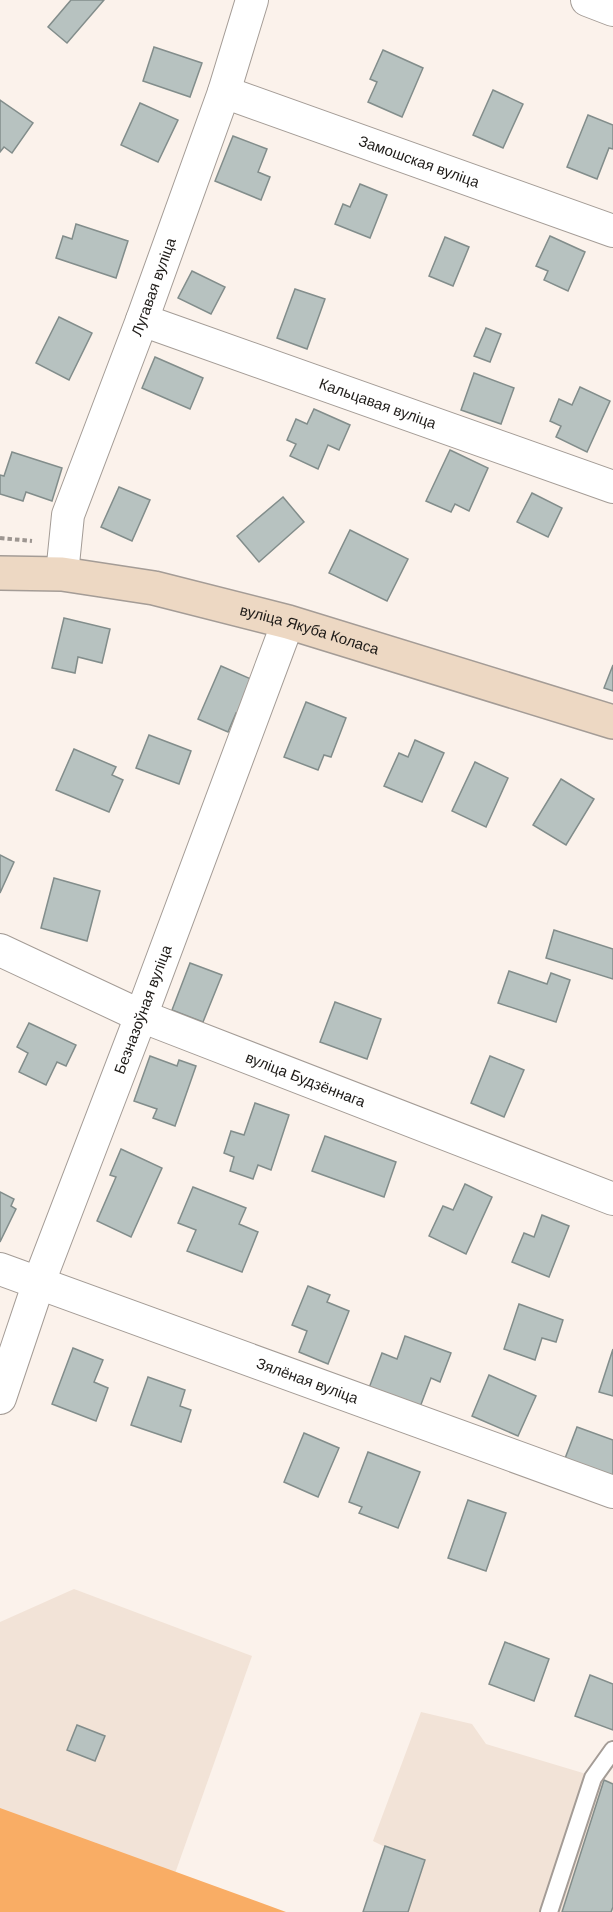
<svg xmlns="http://www.w3.org/2000/svg" width="613" height="1912" font-family="Arial,sans-serif">
<style>
.built{fill:#f2e3d7}
.forest{fill:#f9ad65}
.building{fill:#b7c2c0;stroke:#828d8b;stroke-width:1.5}
.lines{fill:none;stroke-linecap:round;stroke-linejoin:round}
.lane-casing{stroke:#a49c96;stroke-width:20}
.street-casing{stroke:#a49c96;stroke-width:34}
.secondary-casing{stroke:#a49c96;stroke-width:36}
.path{stroke:#9d9691;stroke-width:4;stroke-dasharray:4.5 3;stroke-linecap:butt}
.lane{stroke:#fff;stroke-width:16}
.street{stroke:#fff;stroke-width:32}
.secondary{stroke:#edd8c3;stroke-width:33}
.labels{text-anchor:middle;stroke-width:5;stroke-linejoin:round;paint-order:stroke}
.street-label{font-size:15px;fill:#1e1b18;stroke:#fff}
</style>
<rect width="100%" height="100%" fill="#fbf2eb"/>
<g class="built">
<path d="M74,1589L252,1656L166,1899L0,1846V1622Z"/>
<path d="M421,1712L472,1724L486,1744L613,1782V1912H363L385,1847L373,1841Z"/>
</g>
<path class="forest" d="M0,1808L286,1912H0Z"/>
<g class="building">
<path d="M71,0H104L67,43L48,27Z"/>
<path d="M154,47L202,63L190,97L143,81Z"/>
<path d="M383,50L423,68L402,117L368,102L377,82L370,79Z"/>
<path d="M493,90L523,104L503,148L473,135Z"/>
<path d="M0,100L33,123L12,153L4,147L0,152Z"/>
<path d="M140,103L178,120L158,162L121,145Z"/>
<path d="M588,115L613,125V149L609,148L597,179L567,167Z"/>
<path d="M233,136L267,149L258,172L270,177L261,200L215,181Z"/>
<path d="M360,184L387,195L370,238L335,224L343,204L350,207Z"/>
<path d="M76,224L128,241L116,278L56,258L63,236L72,239Z"/>
<path d="M550,236L585,252L568,291L544,280L548,271L536,266Z"/>
<path d="M445,237L469,247L453,286L429,276Z"/>
<path d="M192,271L225,287L211,314L178,298Z"/>
<path d="M295,289L325,299L307,349L277,338Z"/>
<path d="M59,317L92,333L69,380L36,363Z"/>
<path d="M486,328L501,334L490,362L474,356Z"/>
<path d="M155,357L203,378L190,409L142,388Z"/>
<path d="M474,373L514,388L501,424L461,410Z"/>
<path d="M580,387L610,401L587,452L556,437L561,426L550,421L559,399L572,405Z"/>
<path d="M314,409L350,425L339,450L328,445L318,469L290,456L296,444L287,440L296,419L307,424Z"/>
<path d="M450,450L488,468L469,511L455,504L451,512L426,501Z"/>
<path d="M12,452L62,468L52,501L26,492L23,501L0,494V475L4,476Z"/>
<path d="M119,487L150,500L132,541L101,527Z"/>
<path d="M532,493L562,508L548,537L517,522Z"/>
<path d="M283,497L304,522L259,562L237,536Z"/>
<path d="M350,530L408,559L387,601L329,573Z"/>
<path d="M64,618L110,629L102,663L78,657L75,673L52,668Z"/>
<path d="M613,665V691L604,688Z"/>
<path d="M221,666L260,683L245,717L236,713L228,732L198,719Z"/>
<path d="M306,702L346,718L331,757L324,755L318,770L284,757Z"/>
<path d="M149,735L191,751L179,784L136,768Z"/>
<path d="M415,740L444,753L422,802L384,786L399,753L408,757Z"/>
<path d="M74,749L116,767L112,775L123,780L109,812L56,790Z"/>
<path d="M475,762L508,778L486,827L452,811Z"/>
<path d="M561,779L594,799L566,845L533,825Z"/>
<path d="M0,855L14,862L0,893Z"/>
<path d="M54,878L100,891L87,941L41,928Z"/>
<path d="M554,930L613,949V979L546,958Z"/>
<path d="M190,963L222,975L203,1022L172,1010Z"/>
<path d="M509,971L547,984L551,973L570,980L556,1022L498,1003Z"/>
<path d="M335,1002L381,1019L367,1059L320,1042Z"/>
<path d="M29,1023L76,1045L66,1066L57,1062L46,1085L19,1072L28,1053L17,1047Z"/>
<path d="M150,1056L177,1066L179,1060L196,1066L175,1126L153,1118L157,1109L134,1101Z"/>
<path d="M490,1056L524,1070L504,1117L471,1103Z"/>
<path d="M255,1103L289,1115L271,1170L258,1165L253,1179L230,1171L234,1157L224,1153L231,1131L244,1135Z"/>
<path d="M325,1136L396,1162L384,1197L312,1171Z"/>
<path d="M121,1149L162,1168L131,1237L97,1221L116,1177L110,1175Z"/>
<path d="M465,1184L492,1197L466,1254L429,1236L443,1206L453,1210Z"/>
<path d="M193,1187L246,1208L239,1224L258,1232L242,1272L187,1251L196,1230L178,1223Z"/>
<path d="M0,1192L14,1199L11,1206L16,1209L0,1242Z"/>
<path d="M542,1215L569,1226L549,1277L512,1262L524,1233L534,1237Z"/>
<path d="M308,1286L330,1295L327,1302L349,1311L328,1364L299,1352L307,1331L292,1325Z"/>
<path d="M519,1304L563,1320L556,1342L542,1338L535,1360L504,1349Z"/>
<path d="M405,1336L451,1353L440,1382L431,1378L420,1407L369,1388L382,1353L397,1359Z"/>
<path d="M73,1348L103,1360L94,1382L108,1388L96,1421L52,1404Z"/>
<path d="M613,1349V1396L599,1392Z"/>
<path d="M489,1375L536,1396L518,1436L472,1416Z"/>
<path d="M148,1377L185,1390L180,1406L191,1410L181,1442L131,1425Z"/>
<path d="M577,1427L613,1440V1476L561,1469Z"/>
<path d="M304,1433L339,1448L318,1497L284,1482Z"/>
<path d="M368,1452L420,1472L398,1528L359,1513L362,1507L349,1502Z"/>
<path d="M468,1500L506,1513L486,1571L448,1558Z"/>
<path d="M505,1642L549,1659L534,1701L489,1684Z"/>
<path d="M590,1675L613,1684V1730L575,1716Z"/>
<path d="M77,1725L105,1736L95,1761L67,1750Z"/>
<path d="M604,1780L613,1784V1907L611,1912H562Z"/>
<path d="M385,1846L425,1860L408,1912H363Z"/>
</g>
<g class="lines">
<defs>
<path id="lane" d="M549,1912L593,1778L613,1750"/>
<g id="street">
<path d="M587,0L613,10"/>
<path id="s1" d="M224,92L613,231"/>
<path id="s2" d="M142,320L613,487"/>
<path id="s3" d="M62,574L68,515L142,320L224,92L252,0"/>
<path id="s4" d="M0,950L141,1016L613,1199"/>
<path id="s5" d="M0,1269L613,1492"/>
<path id="s6" d="M0,1398L39,1282L141,1016L288,622"/>
</g>
<g id="secondary">
<path id="s7" d="M0,573L62,574L154,588L288,622L613,722"/>
</g>
</defs>
<use href="#lane" class="lane-casing"/>
<use href="#street" class="street-casing"/>
<use href="#secondary" class="secondary-casing"/>
<path class="path" d="M0,538L32,541"/>
<use href="#lane" class="lane"/>
<use href="#street" class="street"/>
<use href="#secondary" class="secondary"/>
</g>
<g class="labels">
<g class="street-label">
<text dy="5" stroke="none"><textPath href="#s1" startOffset="207">Замошская вуліца</textPath></text>
<text dy="5" stroke="none"><textPath href="#s3" startOffset="303">Лугавая вуліца</textPath></text>
<text dy="5" stroke="none"><textPath href="#s2" startOffset="250">Кальцавая вуліца</textPath></text>
<text dy="5" stroke="none"><textPath href="#s7" startOffset="316">вуліца Якуба Коласа</textPath></text>
<text dy="5" stroke="none"><textPath href="#s6" startOffset="414">Безназоўная вуліца</textPath></text>
<text dy="5" stroke="none"><textPath href="#s4" startOffset="332">вуліца Будзённага</textPath></text>
<text dy="5" stroke="none"><textPath href="#s5" startOffset="327">Зялёная вуліца</textPath></text>
</g>
</g>
</svg>
